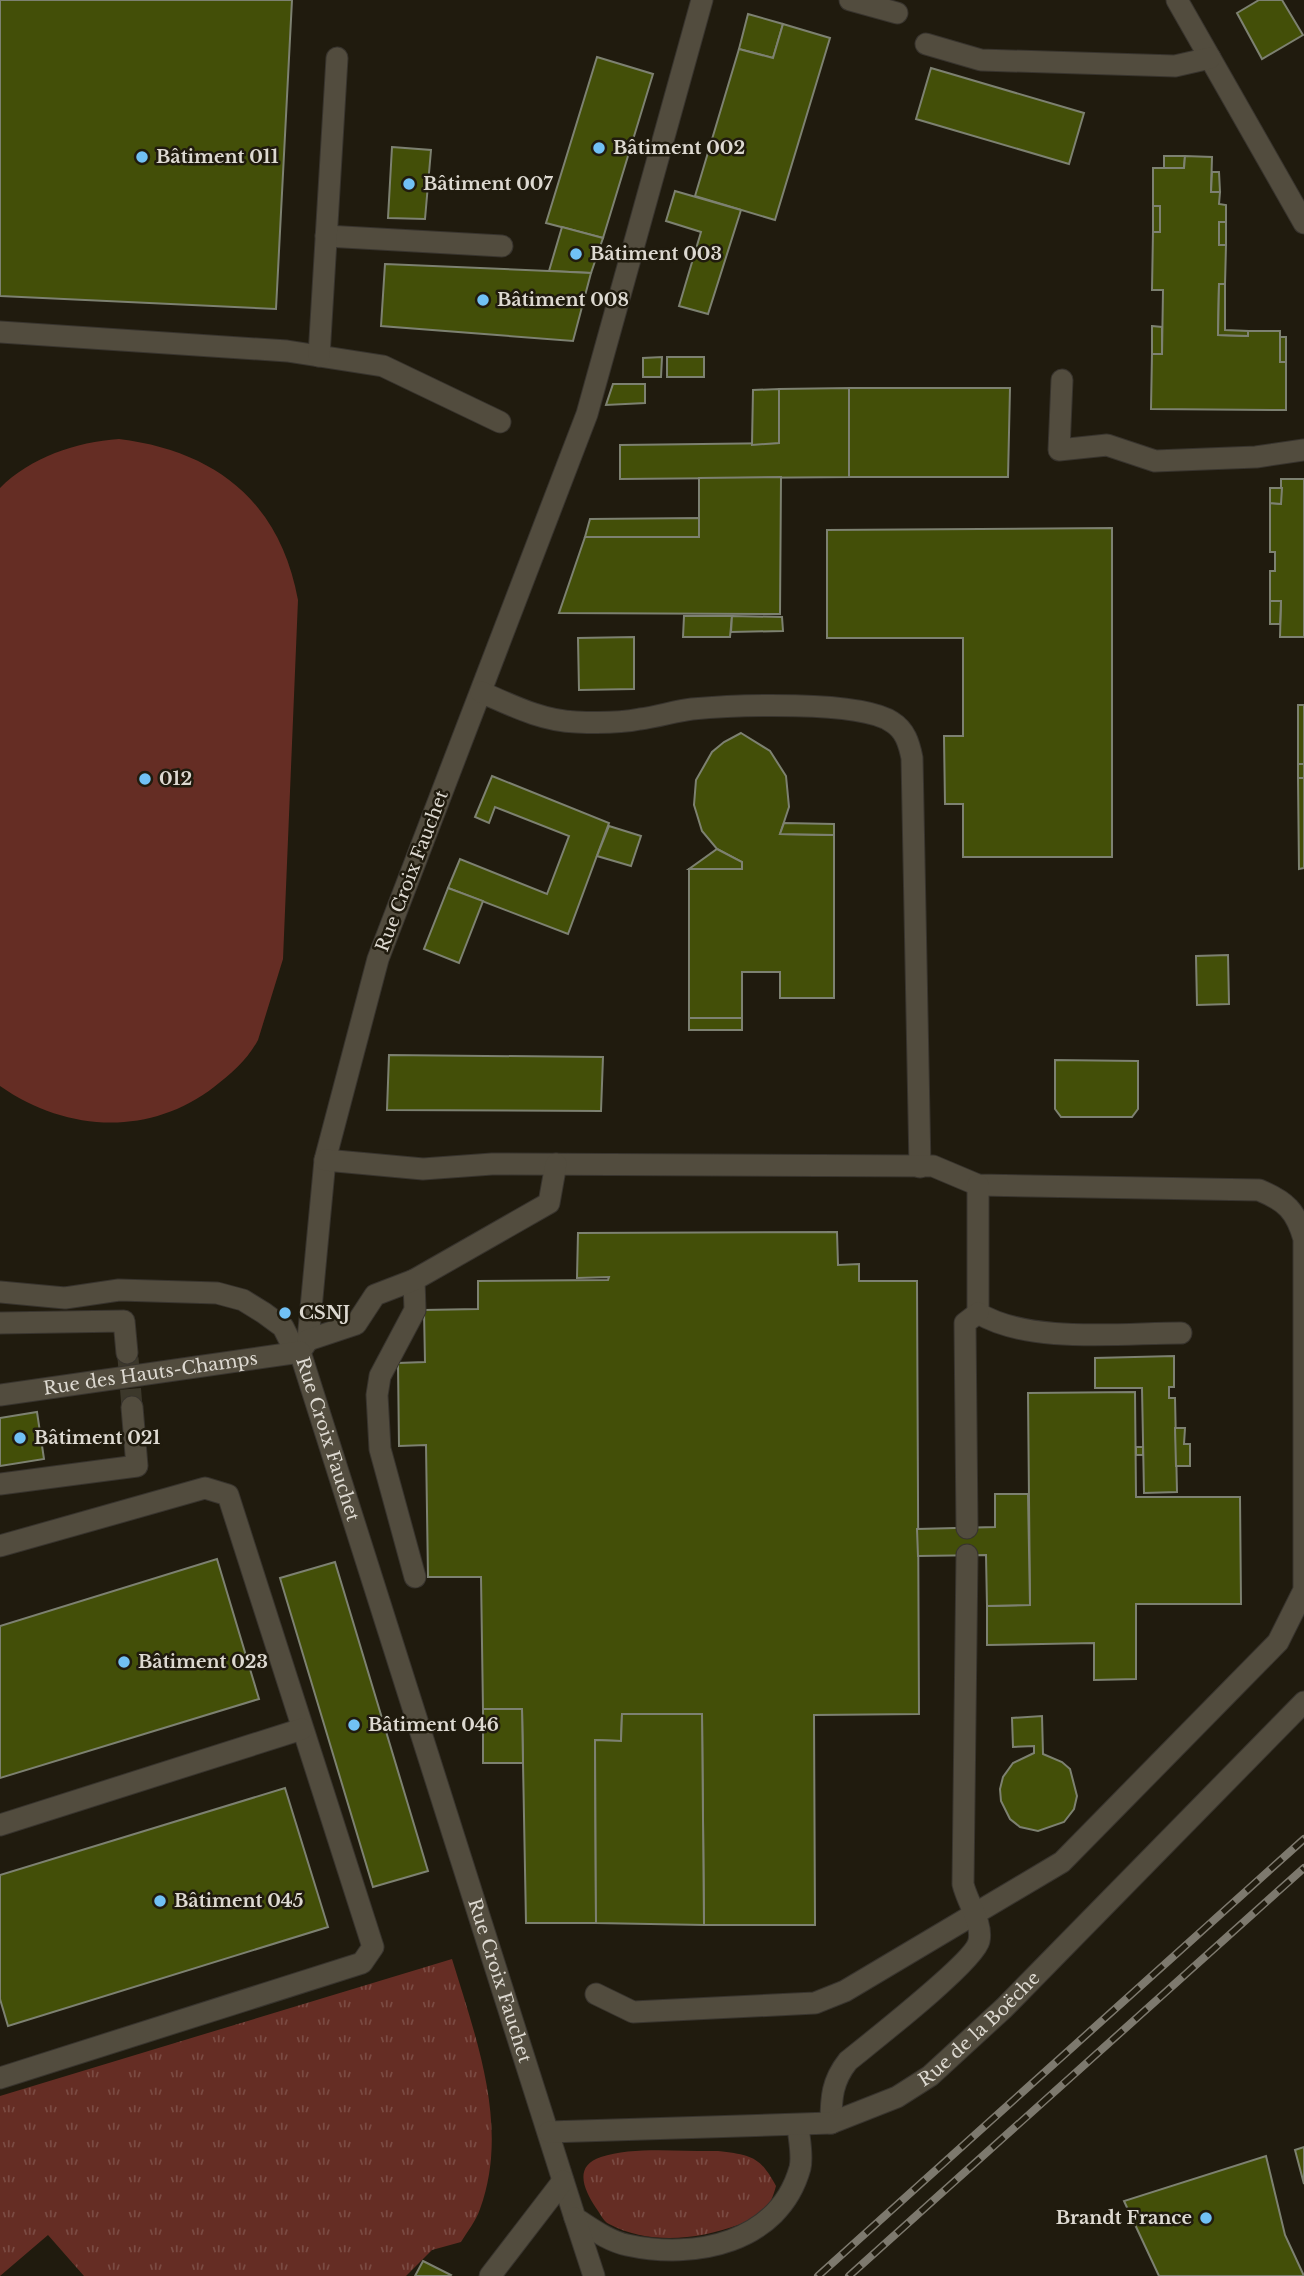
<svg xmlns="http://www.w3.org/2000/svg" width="1304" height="2276" font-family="'Libre Baskerville',serif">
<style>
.grass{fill:url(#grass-tufts)}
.green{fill:#652d24}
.building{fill:#434f08;stroke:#7d8171;stroke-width:2}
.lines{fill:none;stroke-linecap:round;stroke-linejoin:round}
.minor-tunnel{stroke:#3c382b;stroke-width:21;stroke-dasharray:21 10;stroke-linecap:butt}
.minor-casing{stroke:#38342e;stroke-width:23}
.minor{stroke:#524c3e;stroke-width:21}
.rail-casing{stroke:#7d796e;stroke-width:8}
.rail{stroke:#201b0e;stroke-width:5;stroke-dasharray:16;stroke-linecap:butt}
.poi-dot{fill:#71c1f5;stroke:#201b0e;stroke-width:2.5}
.labels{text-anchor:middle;stroke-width:5;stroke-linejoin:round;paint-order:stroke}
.poi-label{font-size:18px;font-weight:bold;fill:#ddd9d1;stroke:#201b0e;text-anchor:start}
.street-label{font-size:18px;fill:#ddd9d1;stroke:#201b0e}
</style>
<defs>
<pattern id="grass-tufts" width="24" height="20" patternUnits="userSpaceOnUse" patternTransform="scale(1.75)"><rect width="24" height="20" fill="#652d24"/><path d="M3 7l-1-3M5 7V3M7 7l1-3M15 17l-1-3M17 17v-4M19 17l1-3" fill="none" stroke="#7b4b43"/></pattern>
</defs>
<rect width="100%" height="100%" fill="#201b0e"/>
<g class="grass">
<path d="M452,1959C476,2038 510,2127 480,2209C476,2221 467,2232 461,2242L432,2250L406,2276H84L48,2235L0,2276V2096Z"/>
<path d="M718,2151C751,2155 760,2156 776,2186C773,2198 768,2209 758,2217C753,2222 745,2223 738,2225C697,2240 649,2245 609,2224C603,2221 600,2213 596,2208C584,2190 573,2166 601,2157C633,2146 684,2152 718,2151Z"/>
</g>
<path class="green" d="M119,439C216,451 280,502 298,600L283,959L258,1040C248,1059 231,1074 214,1087C149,1137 66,1132 0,1086V488C31,457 76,442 119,439Z"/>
<g class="building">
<path d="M0,0H292L276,309L0,296Z"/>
<path d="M1259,0H1282L1303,35L1262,59L1237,13Z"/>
<path d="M748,14L783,24L773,58L739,49Z"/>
<path d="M783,24L830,38L775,220L695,196L739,49L773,58Z"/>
<path d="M597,57L653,74L603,238L546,223Z"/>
<path d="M931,68L1084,113L1069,164L916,119Z"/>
<path d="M392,147L431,150L425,219L388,218Z"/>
<path d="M1164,156H1185L1184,168L1164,169Z"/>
<path d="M1185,156L1212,157L1211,192H1220L1219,204L1226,205V222H1219V245H1226L1225,284H1219L1218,335L1248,336V331H1280V362H1286V410L1151,409L1152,354H1162L1163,290H1152L1153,232H1160V206H1153V168H1184Z"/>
<path d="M1212,172H1219L1220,192H1211Z"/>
<path d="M675,191L741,210L708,314L679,306L701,232L666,221Z"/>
<rect x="1153" y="206" width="7" height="26"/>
<rect x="1219" y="222" width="7" height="23"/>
<path d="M562,227L603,238L591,273L549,271Z"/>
<path d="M385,264L549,271L591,273L573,341L381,326Z"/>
<path d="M1219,284H1225V330L1248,331V336L1218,335Z"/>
<path d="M1152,326L1162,327V354H1152Z"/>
<rect x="1280" y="337" width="6" height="25"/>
<path d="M662,357L661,377H643V358Z"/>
<rect x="667" y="357" width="37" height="20"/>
<path d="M613,384H645V403L606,405Z"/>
<path d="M849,388V477L620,479V445L779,443V389Z"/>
<path d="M849,388H1010L1008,477H849Z"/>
<path d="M779,389V443L752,445L753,390Z"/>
<path d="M781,477L780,614L559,613L585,537H699V478Z"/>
<path d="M1281,479H1304V637H1280L1281,601H1270V571H1275V552H1270V503L1281,504Z"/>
<path d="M1270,488H1282L1281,504L1270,503Z"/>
<path d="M699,518V537H585L590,519Z"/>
<path d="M1112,528V857H963V804H945L944,736H963V638H827V530Z"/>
<path d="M1270,601H1281L1280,624H1270Z"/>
<path d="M684,616H732L730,637H683Z"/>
<path d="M732,616L782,617L783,631L731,632Z"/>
<path d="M634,637V689L579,690L578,638Z"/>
<rect x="1298" y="705" width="6" height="59"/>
<path d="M741,733L770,751L786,776L789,807L780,834L834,835V998H780V972H742V1018H689V869H742V862L717,849L702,831L694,805L696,780L712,752L724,742Z"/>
<rect x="1298" y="764" width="6" height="14"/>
<path d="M492,776L609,823L568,934L448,888L460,859L547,894L569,836L495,807L489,823L475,817Z"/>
<path d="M1298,778H1304V868L1299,869Z"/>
<path d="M784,823L834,824V835L780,834Z"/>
<path d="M609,826L641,836L631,866L597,856Z"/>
<path d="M717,849L742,862V869H689Z"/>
<path d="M448,888L483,901L459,963L424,949Z"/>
<path d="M1228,955L1229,1004L1197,1005L1196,956Z"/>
<rect x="689" y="1018" width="53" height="12"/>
<path d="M389,1055L603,1057L601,1111L387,1110Z"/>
<path d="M1055,1060L1138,1061V1109L1132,1117H1061L1055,1109Z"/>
<path d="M837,1232L838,1265L859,1264V1281H917L919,1714L814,1715L815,1925H704L702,1714H622L621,1741L595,1740L596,1923H526L522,1709H483L481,1577H428L426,1445L399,1446L398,1363L425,1362L424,1310L478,1309V1281L608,1280L609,1277L577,1278L578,1233Z"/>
<path d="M1174,1356V1387H1169V1398H1175L1177,1492L1144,1493L1142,1388H1095V1358Z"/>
<path d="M1135,1392L1136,1497H1240L1241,1604H1136V1679L1094,1680V1643L987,1645V1606L1030,1605L1028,1393Z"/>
<path d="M37,1412L44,1459L0,1466V1418Z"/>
<path d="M1175,1428H1185L1184,1444H1190V1466H1176Z"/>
<rect x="1136" y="1447" width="7" height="8"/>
<path d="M995,1494H1028L1030,1605L987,1606L986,1555L918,1556L917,1529L995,1527Z"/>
<path d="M217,1559L259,1699L0,1778V1626Z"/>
<path d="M335,1562L428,1871L373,1887L280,1578Z"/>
<path d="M483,1709H522L523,1763H483Z"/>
<path d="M622,1714H702L704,1925L596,1923L595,1740L621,1741Z"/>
<path d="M1042,1716L1043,1754L1062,1762L1070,1769L1077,1796L1074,1809L1064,1822L1038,1831L1020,1827L1010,1819L1001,1801L1000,1789L1003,1777L1013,1763L1034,1753V1746L1013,1747L1012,1718Z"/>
<path d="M285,1788L328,1927L8,2026L0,1999V1875Z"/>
<path d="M1304,2147V2184L1295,2150Z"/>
<path d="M1266,2156L1285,2235L1304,2276H1159L1124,2201Z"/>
<path d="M423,2261L451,2275L450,2276H415Z"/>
</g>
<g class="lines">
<path class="minor-tunnel" d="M128,1358L132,1407"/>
<defs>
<g id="minor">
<path id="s1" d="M702,0L587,414L378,959L325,1160L308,1340L300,1352L575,2218C591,2228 608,2241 627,2245C695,2260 779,2243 800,2168C803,2156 799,2139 798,2126"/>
<path d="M850,0L897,13"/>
<path d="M1177,0L1304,223"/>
<path d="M926,44L981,60L1175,66L1210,58"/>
<path d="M326,236L502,246"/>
<path d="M0,332L287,351L383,366L500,422"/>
<path d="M319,356L337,58"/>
<path d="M1062,380L1059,450L1107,445L1155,461L1256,457L1304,450"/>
<path d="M481,692C511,705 542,721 576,722C597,723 620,723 640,719C657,717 675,711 692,709C733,705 860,700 892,722C905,730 909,743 912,758L920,1167"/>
<path d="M325,1160L423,1169L492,1164L933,1166L978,1185L1259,1190C1286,1201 1296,1211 1304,1239V1590L1278,1642L1062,1862L845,1991L815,2003L633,2012L596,1994"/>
<path d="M978,1185V1313C1029,1344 1121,1333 1181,1333"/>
<path d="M414,1280L415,1310L380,1376L377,1395L380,1449L415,1577"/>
<path d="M0,1292L65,1298L119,1290L217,1293L243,1300L264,1313L283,1327L296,1353"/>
<path d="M0,1323L124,1321L127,1353"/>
<path d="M308,1340L356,1324L375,1295L414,1280L549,1203L556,1164"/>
<path id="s2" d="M0,1395L300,1352"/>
<path d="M0,1484L137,1466L132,1407"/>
<path d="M967,1528L965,1323L978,1313"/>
<path d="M0,1546L205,1488L228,1495L373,1947L362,1963L0,2078"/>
<path d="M0,1825L302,1729"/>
<path d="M831,2123C831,2098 832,2081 848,2061C870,2043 975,1961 979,1941C983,1923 967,1902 963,1884L967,1555"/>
<path id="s3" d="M549,2132L831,2123L897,2097L930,2076L1004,2008L1304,1702"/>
<path d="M575,2218L594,2276"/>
<path d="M490,2276L563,2181"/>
</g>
</defs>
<use href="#minor" class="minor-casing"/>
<use href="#minor" class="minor"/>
<defs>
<g id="rail">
<path d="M818,2276L1304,1839"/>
<path d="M849,2276L1304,1868"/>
</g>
</defs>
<use href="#rail" class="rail-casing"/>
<use href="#rail" class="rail"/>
</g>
<g class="poi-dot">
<circle cx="599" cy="148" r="7"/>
<circle cx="142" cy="157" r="7"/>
<circle cx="409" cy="184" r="7"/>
<circle cx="576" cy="254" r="7"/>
<circle cx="483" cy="300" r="7"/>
<circle cx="145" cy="779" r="7"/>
<circle cx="285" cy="1313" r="7"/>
<circle cx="20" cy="1438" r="7"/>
<circle cx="124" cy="1662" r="7"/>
<circle cx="354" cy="1725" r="7"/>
<circle cx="160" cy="1901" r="7"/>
<circle cx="1206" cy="2218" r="7"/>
</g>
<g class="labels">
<g class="poi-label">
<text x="613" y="154">Bâtiment 002</text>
<text x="156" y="163">Bâtiment 011</text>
<text x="423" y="190">Bâtiment 007</text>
<text x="590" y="260">Bâtiment 003</text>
<text x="497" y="306">Bâtiment 008</text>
<text x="159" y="785">012</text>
<text x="299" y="1319">CSNJ</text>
<text x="34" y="1444">Bâtiment 021</text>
<text x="138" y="1668">Bâtiment 023</text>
<text x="368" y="1731">Bâtiment 046</text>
<text x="174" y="1907">Bâtiment 045</text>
<text x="1192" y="2224" text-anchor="end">Brandt France</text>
</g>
<g class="street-label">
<text transform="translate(412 871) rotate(-69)" y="6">Rue Croix Fauchet</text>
<text dy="6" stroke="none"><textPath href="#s2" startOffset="152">Rue des Hauts-Champs</textPath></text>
<text dy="6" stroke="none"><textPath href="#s1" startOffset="1508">Rue Croix Fauchet</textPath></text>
<text dy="6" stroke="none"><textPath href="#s1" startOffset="2076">Rue Croix Fauchet</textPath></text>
<text dy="6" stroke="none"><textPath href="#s3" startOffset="460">Rue de la Boëche</textPath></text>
</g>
</g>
</svg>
